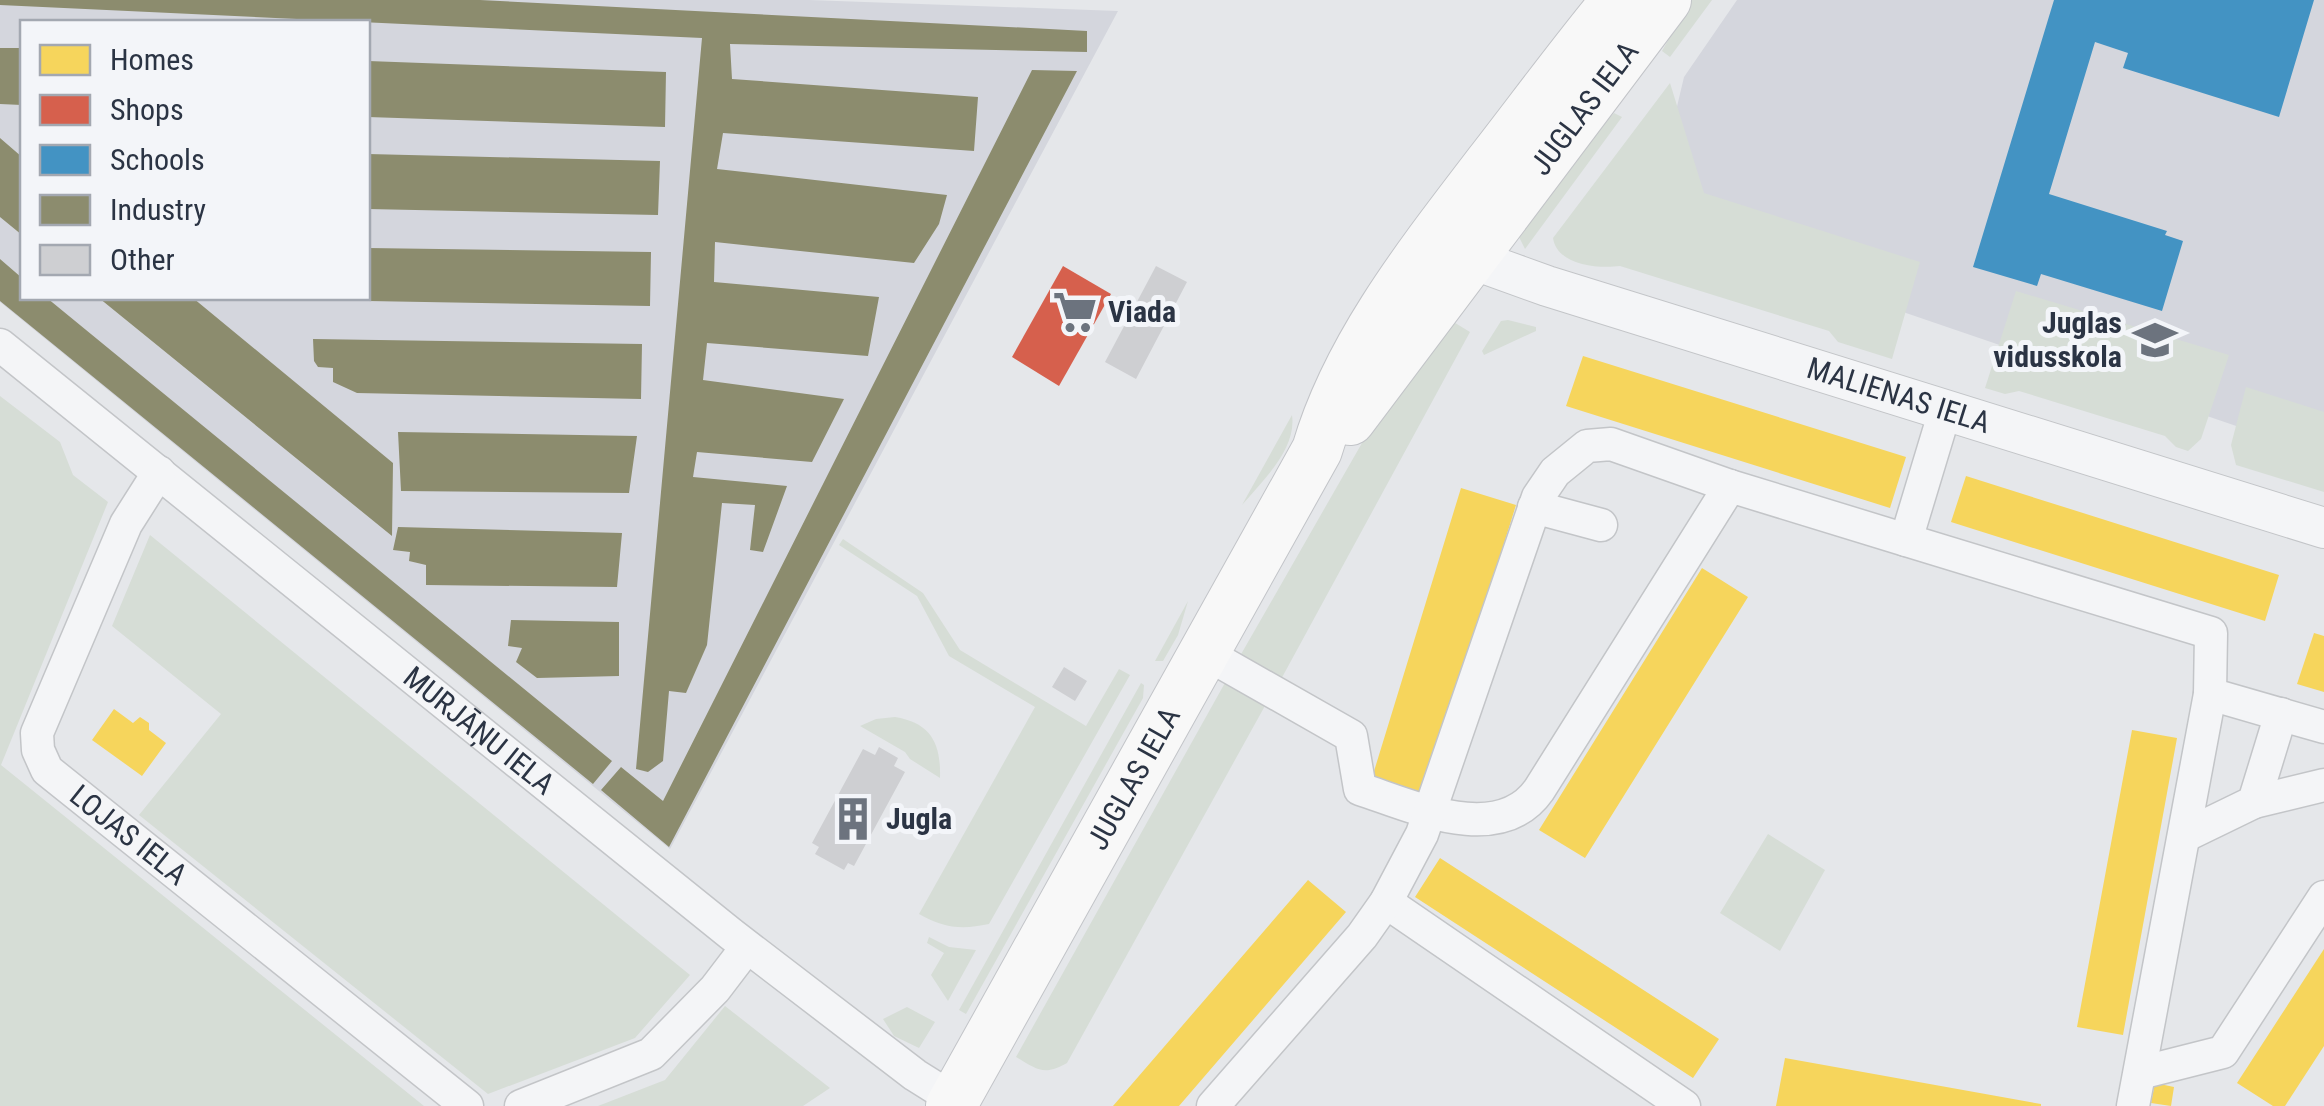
<svg xmlns="http://www.w3.org/2000/svg" width="2324" height="1106" viewBox="0 0 2324 1106" font-family="'Roboto Condensed',sans-serif">
	<rect width="100%" height="100%" fill="#e5e7ea"/>
	<path fill="#d4d6dd" fill-rule="evenodd" d="M0 0H809L1118 11 670 849 0 302ZM22 22H368V298H22Z
		M1737 0H2324V456L1649 225 1684 77Z"/>
	<path fill="#d6ddd6" d="M1691 0H1712L1670 57 1662 51Z
		M1670 83 1704 193 1920 262 1892 359 1838 342 1829 331 1620 266C1597 269 1557 265 1553 238Z
		M1614 113 1622 117 1525 249 1518 235 1548 183Z
		M2016 291 2229 355 2201 439 2188 451 2176 447 2165 436 2019 391 2005 394 1985 388Z
		M1447 318 1470 332 1279 683 1236 663 1366 436Z
		M1508 320 1536 327V331L1484 355 1482 351 1501 321Z
		M2246 387 2324 412V492L2236 465 2231 445Z
		M0 396 60 442 73 475 108 502 1 765 424 1106H0Z
		M1292 415C1297 449 1263 480 1242 505Z
		M150 535 690 975 635 1038 488 1094 139 815 221 714 112 626Z
		M843 539 923 593 960 650 1086 726 1119 669 1130 675 989 924C961 930 944 928 919 914L1035 707 949 656 917 596 839 545Z
		M1188 601 1178 635 1163 661H1155Z
		M1226 681 1266 704 1067 1063C1044 1076 1038 1070 1016 1057Z
		M1141 683 1144 685 1143 698 966 1014 959 1010Z
		M895 717C931 723 941 743 940 778L910 759 905 752 860 726 876 719Z
		M1768 834 1825 870 1780 951 1720 913Z
		M929 937 949 947 976 950 948 1001 931 975 944 953 927 943Z
		M725 1006 830 1088 803 1106H598L665 1080Z
		M907 1007 935 1022 919 1048 894 1036 883 1019Z"/>
	<path fill="#f6d55c" d="M1583 356 1906 457 1890 508 1566 406Z
		M1966 476 2279 575 2265 621 1951 522Z
		M1461 488 1516 505 1425 798 1371 781Z
		M1702 568 1748 597 1585 858 1539 830Z
		M2314 633 2324 636V692L2297 684Z
		M114 709 133 723 140 717 149 723V730L166 743 142 776 92 740Z
		M2132 730 2177 738 2123 1035 2077 1027Z
		M1440 858 1719 1039 1693 1078 1415 897Z
		M1308 880 1346 912 1179 1106H1113Z
		M2324 949V1046L2285 1106H2273L2237 1083Z
		M1785 1058 2041 1104V1106H1776Z
		M2155 1083 2174 1087 2171 1106 2151 1103Z"/>
	<path fill="#d6604d" d="M1063 266 1111 294 1059 386 1012 357Z"/>
	<path fill="#4393c3" d="M2054 0H2314L2279 117 2123 68 2128 53 2095 42 2049 194 2167 231 2165 235 2183 241 2162 311 2041 274 2037 286 1973 267Z"/>
	<path fill="#8c8c6e" d="M0 0H480L1087 31V52L730 44 732 79 978 97 974 151 723 133 717 169 947 195 939 224 914 263 715 242 714 282 879 297 868 356 707 343 703 380 844 399 812 462 697 452 693 477 787 486 763 552 750 550 755 505 722 503 707 645 686 693 669 691 663 761 648 772 636 769 702 38 0 5Z
		M0 48H22V105L0 104Z
		M368 61 666 72 665 127 368 117Z
		M1032 70 1077 71 669 847 601 790 621 767 663 801Z
		M0 138 22 157V235L0 217Z
		M368 154 660 161 658 215 368 209Z
		M368 248 651 252 650 306 368 301Z
		M0 259 22 278V298H47L612 761 593 784 0 301Z
		M99 298H193L393 463 392 536Z
		M313 339 642 344 641 399 357 393 333 382V368L318 367 314 361Z
		M398 432 637 436 629 493 401 491Z
		M398 527 622 533 617 587 426 585V565L409 561 410 552 393 550Z
		M511 620 619 622V676L537 678 516 662 522 648 508 646Z"/>
	<path fill="#cecfd2" d="M1156 266 1187 282 1136 379 1105 362Z
		M1064 667 1087 681 1075 701 1052 687Z
		M879 747 898 758 894 766 905 772 854 866 848 863 844 870 815 854 819 847 812 843 863 749 875 755Z"/>
	<g fill="none" stroke-linecap="round" stroke-linejoin="round">
		<g stroke="#c3c5c8" stroke-width="35">
			<g id="minor">
				<path id="s1" d="M0 345 731 934 915 1075 955 1100"/>
				<path d="M1945 411 1906 540 2211 633 2210 694 2324 727"/>
				<path id="s2" d="M159 472 126 524 37 733 38 750 47 770 467 1106"/>
				<path d="M1534 507 1601 525"/>
				<path d="M1205 653 1351 736 1360 789C1412 806 1499 847 1539 790L1730 486"/>
				<path d="M2254 802 2324 785"/>
				<path d="M2184 836 2254 802 2281 714"/>
				<path d="M1386 902 1684 1106"/>
				<path d="M2140 1073 2223 1052 2324 897"/>
				<path d="M521 1106 651 1054 715 989 747 947"/>
				<path d="M1213 1106 1362 936 1386 902 1422 834 1538 497 1555 472 1587 446 1611 444 1730 486 1906 540"/>
				<path d="M2133 1106 2210 694"/>
			</g>
		</g>
		<g stroke="#c3c5c8" stroke-width="42">
			<g id="tertiary">
				<path id="s3" d="M1472 259 1547 286 2324 528"/>
			</g>
		</g>
		<g stroke="#c2c4c8" stroke-width="52">
			<g id="primary">
				<path id="s4" d="M1350 420 1666 0"/>
				<path id="s5" d="M951 1106 1317 450C1348 344 1423 251 1490 163 1532 109 1573 53 1617 0"/>
			</g>
		</g>
		<use href="#minor" stroke="#f4f5f7" stroke-width="32"/>
		<use href="#tertiary" stroke="#f4f5f7" stroke-width="40"/>
		<use href="#primary" stroke="#f8f8f8" stroke-width="50"/>
	</g>
	<defs>
		<g id="supermarket-bare" transform="scale(3.45)"><path d="M-6-5.5h2.5l.6 2H6L4.5 2H-2.5L-4.4-4H-6ZM-1.5 3.2a1.3 1.3 0 1 0 .1 0ZM3 3.2a1.3 1.3 0 1 0 .1 0Z" fill="#6c737e" stroke="#f3f5f9" stroke-width="2.5" paint-order="stroke"/></g>
		<g id="school-bare" transform="scale(3.45)"><path d="M0-5L7-2L0 1L-7-2ZM-4 1L0 2.5L4 1V4Q0 6-4 4Z" fill="#6c737e" stroke="#f3f5f9" stroke-width="2.5" paint-order="stroke"/></g>
		<g id="building-bare" transform="scale(3.45)"><path d="M-4-6H4V6H1V3H-1V6H-4ZM-2.5-4.3h1.7v1.8h-1.7ZM.8-4.3h1.7v1.8H.8ZM-2.5-1h1.7V.8h-1.7ZM.8-1h1.7V.8H.8Z" fill="#6c737e" stroke="#f3f5f9" stroke-width="2.5" paint-order="stroke"/></g>
	</defs>
	<g fill-rule="evenodd">
		<use href="#supermarket-bare" x="1075" y="312"/>
		<use href="#school-bare" x="2155" y="340"/>
		<use href="#building-bare" x="853" y="819"/>
	</g>
	<g text-anchor="middle" stroke-width="10" stroke-linejoin="round" paint-order="stroke">
		<g font-size="30" fill="#2b3444" stroke="#f3f5f9">
			<text dy="10" stroke="none"><textPath href="#s4" startOffset="390">JUGLAS IELA</textPath></text>
			<text dy="10" stroke="none"><textPath href="#s3" startOffset="448">MALIENAS IELA</textPath></text>
			<text dy="10" stroke="none"><textPath href="#s1" startOffset="615">MURJĀŅU IELA</textPath></text>
			<text dy="10" stroke="none"><textPath href="#s5" startOffset="375">JUGLAS IELA</textPath></text>
			<text dy="10" stroke="none"><textPath href="#s2" startOffset="432">LOJAS IELA</textPath></text>
		</g>
		<g font-size="30" font-weight="bold" fill="#2b3444" stroke="#f3f5f9" text-anchor="start">
			<text x="1108" y="322">Viada</text>
			<text x="2122" y="333" text-anchor="end">Juglas<tspan x="2122" dy="34">vidusskola</tspan></text>
			<text x="886" y="829">Jugla</text>
		</g>
	</g>
	<rect x="20" y="20" width="350" height="280" fill="#f3f5f9" stroke="#a3a8b1" stroke-width="2.5"/>
	<rect x="40" y="45" width="50" height="30" fill="#f6d55c" stroke="#a3a8b1" stroke-width="2.5"/>
	<text x="110" y="70" font-size="30" fill="#2b3444">Homes</text>
	<rect x="40" y="95" width="50" height="30" fill="#d6604d" stroke="#a3a8b1" stroke-width="2.5"/>
	<text x="110" y="120" font-size="30" fill="#2b3444">Shops</text>
	<rect x="40" y="145" width="50" height="30" fill="#4393c3" stroke="#a3a8b1" stroke-width="2.5"/>
	<text x="110" y="170" font-size="30" fill="#2b3444">Schools</text>
	<rect x="40" y="195" width="50" height="30" fill="#8c8c6e" stroke="#a3a8b1" stroke-width="2.5"/>
	<text x="110" y="220" font-size="30" fill="#2b3444">Industry</text>
	<rect x="40" y="245" width="50" height="30" fill="#cecfd2" stroke="#a3a8b1" stroke-width="2.5"/>
	<text x="110" y="270" font-size="30" fill="#2b3444">Other</text>
</svg>
